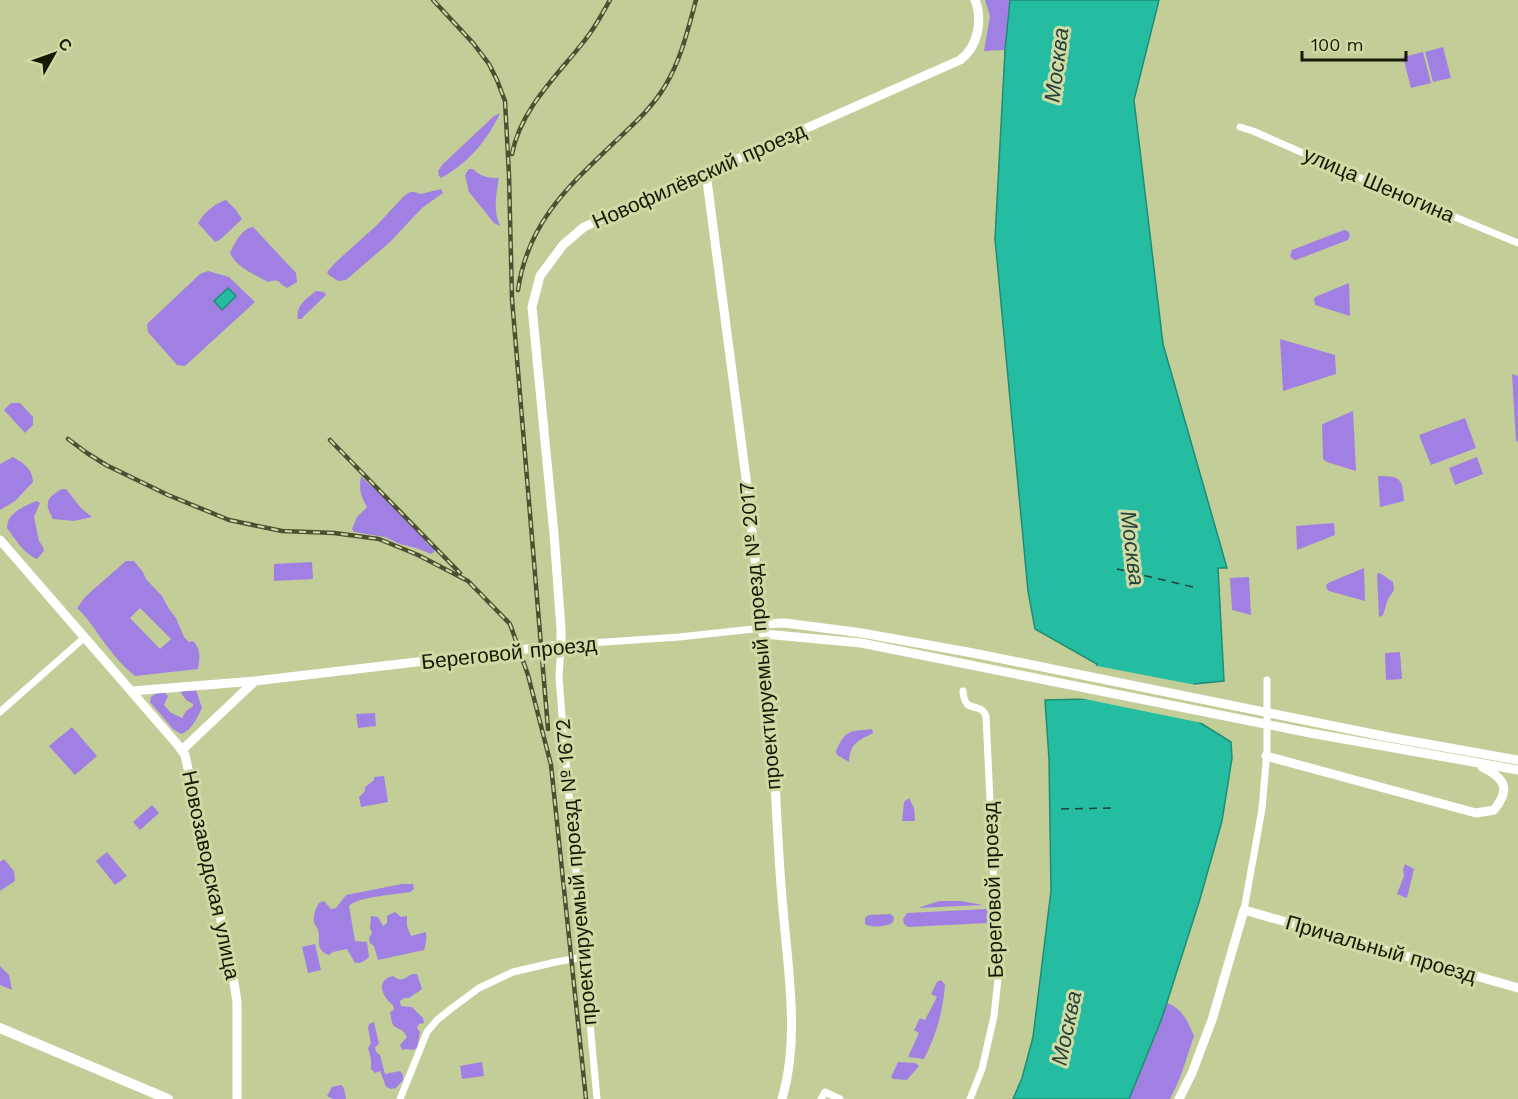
<svg xmlns="http://www.w3.org/2000/svg" width="1518" height="1099" viewBox="0 0 1518 1099" font-family="'Work Sans',sans-serif">
	<rect width="100%" height="100%" fill="#c3cd98"/>
	<path fill="#a081e3" fill-rule="evenodd" d="M985 0H1010L1005 50 984 51 990 16Z
		M1443 47 1451 78 1433 82 1425 52Z
		M1423 52 1431 83 1411 88 1403 57Z
		M500 113C488 140 467 164 441 178L439 176 438 171 442 165 494 116Z
		M469 169H473C481 177 488 178 499 178 496 195 493 210 500 226L494 223 469 192 465 175Z
		M441 189 443 193 422 208 390 242 346 280 338 281 329 275 327 272 337 261 377 225 404 196 410 192H414L421 194Z
		M226 200 236 210 242 219 221 239 215 242 198 223C204 213 215 203 226 200Z
		M253 227 296 273 297 282 287 288C277 283 281 278 268 282 254 274 237 268 230 253 235 243 241 229 253 227Z
		M1344 230C1350 230 1351 236 1348 240L1296 260H1294L1290 256 1292 250Z
		M208 271 229 277 255 302 185 366 177 365 148 332 147 324 200 274Z
		M1349 283 1350 316 1315 305 1314 299 1315 297Z
		M316 291 324 292 326 295 301 319H298C295 306 307 298 316 291Z
		M1280 339 1335 355 1336 374 1283 391Z
		M1512 374 1518 376V441L1516 442Z
		M11 403H20L33 417V425L25 433 4 410Z
		M1353 411 1356 471 1327 462 1323 459 1322 425 1325 423Z
		M1465 418 1476 448 1431 465 1419 435Z
		M13 457C23 463 33 469 33 482L15 501 0 510V464Z
		M1477 457 1483 474 1455 485 1449 468Z
		M361 476 370 485 385 497 420 530 424 536 427 543 435 549 434 552 431 554 416 548 400 544 385 537 354 532 352 529 357 517 367 507C360 494 359 490 361 476Z
		M1378 476C1402 476 1402 479 1404 501L1380 507Z
		M62 489H66L81 508 92 517 74 521 53 519C44 503 46 498 62 489Z
		M37 501 40 503 34 517 39 541 43 547 44 551 37 559C24 554 15 539 7 528 7 513 24 506 37 501Z
		M1334 523 1335 535 1297 550 1296 526Z
		M126 561H134L143 572 146 579 162 596 169 609 176 618 184 637 189 642 193 641C201 649 200 658 198 669L135 676C122 666 111 652 101 638 93 627 87 617 77 608L86 596ZM140 608 171 639 160 649 130 618Z
		M312 562 313 579 274 581V564Z
		M1364 568 1365 601 1329 591 1327 589 1326 585 1328 583Z
		M1380 573 1393 582 1394 590 1388 599 1383 615 1379 617 1377 574Z
		M1249 577 1251 615 1232 610 1230 578Z
		M1400 652 1402 679 1386 680 1385 653Z
		M182 689 196 690 202 708C197 718 192 730 181 734L173 729 150 702 151 697 157 693 164 692 168 696 164 705 170 712 182 718 186 711 193 706V704L186 700 181 693Z
		M375 713 376 726 358 728 356 714Z
		M72 727 97 756 75 775 49 746Z
		M871 729 873 731V733C858 741 850 743 849 762L837 755 836 751C846 729 849 732 871 729Z
		M384 776 388 802 361 807 359 797 365 791V787L374 780V777Z
		M909 798 914 808 915 821H902L904 802Z
		M152 805 159 813 140 830 133 822Z
		M107 852 127 876 115 885 96 861Z
		M4 859 14 871 15 881 0 891V862Z
		M1405 864 1414 869 1407 898 1397 894 1404 876 1403 870Z
		M402 884H413L414 889 410 892C395 895 359 896 349 906L355 941 367 942 369 957C364 962 361 963 355 963L347 949 333 952 329 955C314 949 321 941 318 930 317 926 315 926 314 922 313 915 316 908 319 903L324 901 331 909 336 908 346 895Z
		M939 901H961L983 905 918 908Z
		M986 909 992 916 988 923 908 927 904 924 903 919 907 913Z
		M395 912 401 917 407 916V926L411 936 426 932C427 938 426 944 424 950L378 960 374 946 370 943 369 938 372 933 370 928 371 916 378 917 383 926 387 923V916Z
		M890 914 894 917 893 922C888 927 871 928 865 924V918L869 915Z
		M315 944 321 970 308 973 302 947Z
		M0 966 9 975 12 990 0 985Z
		M412 974H417L422 989 409 998H404L400 1001 401 1006 412 1007 423 1018 424 1023 419 1024 417 1028 420 1032 417 1048 412 1050 407 1049 402 1050 400 1045 407 1037C403 1028 400 1031 394 1026 391 1022 391 1017 390 1012L394 1010 393 1005C382 997 375 980 393 976 401 982 404 979 412 974Z
		M941 980 945 985C943 1012 936 1035 924 1059L908 1057 919 1033 914 1030 920 1018 925 1020 937 997 931 994 937 982Z
		M1167 1003C1183 1009 1188 1022 1194 1036L1180 1078 1170 1099H1129Z
		M374 1022 379 1044 375 1047 376 1052 380 1055 385 1074 400 1071 403 1075V1080L396 1088 391 1089 386 1087 380 1071 375 1073 371 1069V1059L368 1048 371 1043 368 1028 369 1024Z
		M482 1062 484 1076 462 1079 460 1066Z
		M898 1062 915 1063 919 1066 907 1080 893 1079 891 1077Z
		M341 1085 344 1088 346 1099H333L327 1096 332 1087Z"/>
	<path fill="#24bda2" stroke="#208c73" stroke-width="1.5" d="M1010 0H1159L1134 100 1163 344 1227 568H1218L1224 681 1194 684 1191 717 1231 742 1232 758 1222 821 1200 899 1162 1018 1129 1099H1013L1022 1078 1033 1037 1051 891 1049 759 1045 700 1087 699 1097 664 1035 629 1028 591 995 239 1005 50Z
		M228 288 236 296 222 310 214 301Z"/>
	<path fill="#c3cd98" d="M1092 665 1201 686 1196 687 1194 716 1207 724 1070 696H1085L1094 665Z"/>
	<g fill="none" stroke-linecap="round" stroke-linejoin="round">
		<path stroke="#24413a" stroke-width="1.5" stroke-dasharray="8 6" stroke-linecap="butt" d="M1117 569 1193 587
			M1061 809 1116 808"/>
		<path stroke="#fff" stroke-width="7" d="M1240 127 1253 131 1353 175 1518 243
			M963 691C965 716 979 700 986 716L995 907 1000 960 994 1016 982 1069 970 1099
			M0 712 85 637
			M1244 910 1262 809 1267 751V680
			M400 1099 427 1032 437 1020 452 1008 479 988 513 972 556 962 584 957
			M597 1099 563 729 559 677 561 645 679 637 763 628
			M821 1099 825 1092 840 1099"/>
		<path stroke="#fff" stroke-width="9" d="M706 173 746 478 764 641C765 688 771 734 775 781 777 824 779 866 783 909 788 970 800 1039 782 1099
			M0 540 177 744 185 755 233 976 237 1002V1099
			M763 624 785 623 862 633 973 653 1388 737 1518 760
			M764 634 861 643 1310 733 1518 770
			M132 691 255 681 561 645V629L554 534 532 307 540 276 563 245 584 227 960 60C978 47 983 20 975 0
			M182 750 255 681
			M1266 756 1476 813 1494 810C1511 789 1505 778 1482 767
			M1179 1099 1192 1073 1212 1020 1244 910 1518 988"/>
		<path stroke="#fff" stroke-width="10" d="M0 1028 168 1099"/>
		<g stroke="#4b5032" stroke-width="4.5">
			<path id="rail" d="M433 0 473 43 489 64 497 80 505 101 509 175 512 299 548 729
				M512 154C521 108 558 75 585 40 595 28 602 14 610 0
				M518 290C528 220 572 183 620 137 636 122 654 105 665 86 681 60 688 29 696 0
				M68 439 87 453 106 465 168 495 229 520 282 531 334 533 379 539 418 555 468 581 510 624 528 675 551 765 586 1099
				M330 440 460 573"/>
		</g>
		<use href="#rail" stroke="#d0daa5" stroke-width="2" stroke-dasharray="7" stroke-linecap="butt"/>
	</g>
	<g text-anchor="middle" stroke-width="6" stroke-linejoin="round" paint-order="stroke">
		<g font-size="21" fill="#161905" stroke="#d0daa5">
			<text transform="translate(699 176) rotate(-24)" y="7">Новофилёвский проезд</text>
			<text transform="translate(1379 185) rotate(23)" y="7">улица Шеногина</text>
			<text transform="translate(760 636) rotate(-95)" y="7">проектируемый проезд № 2017</text>
			<text transform="translate(509 653) rotate(-6)" y="7">Береговой проезд</text>
			<text transform="translate(576 872) rotate(-95)" y="7">проектируемый проезд № 1672</text>
			<text transform="translate(211 875) rotate(78)" y="7">Новозаводская улица</text>
			<text transform="translate(993 890) rotate(-92)" y="7">Береговой проезд</text>
			<text transform="translate(1381 949) rotate(16)" y="7">Причальный проезд</text>
		</g>
		<g font-size="22" font-style="italic" fill="#24413a" stroke="#d0daa5">
			<text transform="translate(1056 65) rotate(-83)" y="8">Москва</text>
			<text transform="translate(1133 548) rotate(83)" y="8">Москва</text>
			<text transform="translate(1066 1028) rotate(-78)" y="8">Москва</text>
		</g>
	</g>
	<g transform="translate(54 54) rotate(50)" stroke="#d0daa5" stroke-width="4.5" paint-order="stroke">
	<path d="M0-4.5L10 22L0 15L-10 22Z" fill="#161905"/>
	<text y="-9" font-size="16" font-weight="bold" text-anchor="middle" fill="#161905">С</text>
	</g>
	<path d="M1302 51v9h104v-9" fill="none" stroke="#161905" stroke-width="3"/>
	<text x="1311" y="51" font-size="18" fill="#161905" stroke="#d0daa5" stroke-width="4.5" paint-order="stroke">100 m</text>
</svg>
